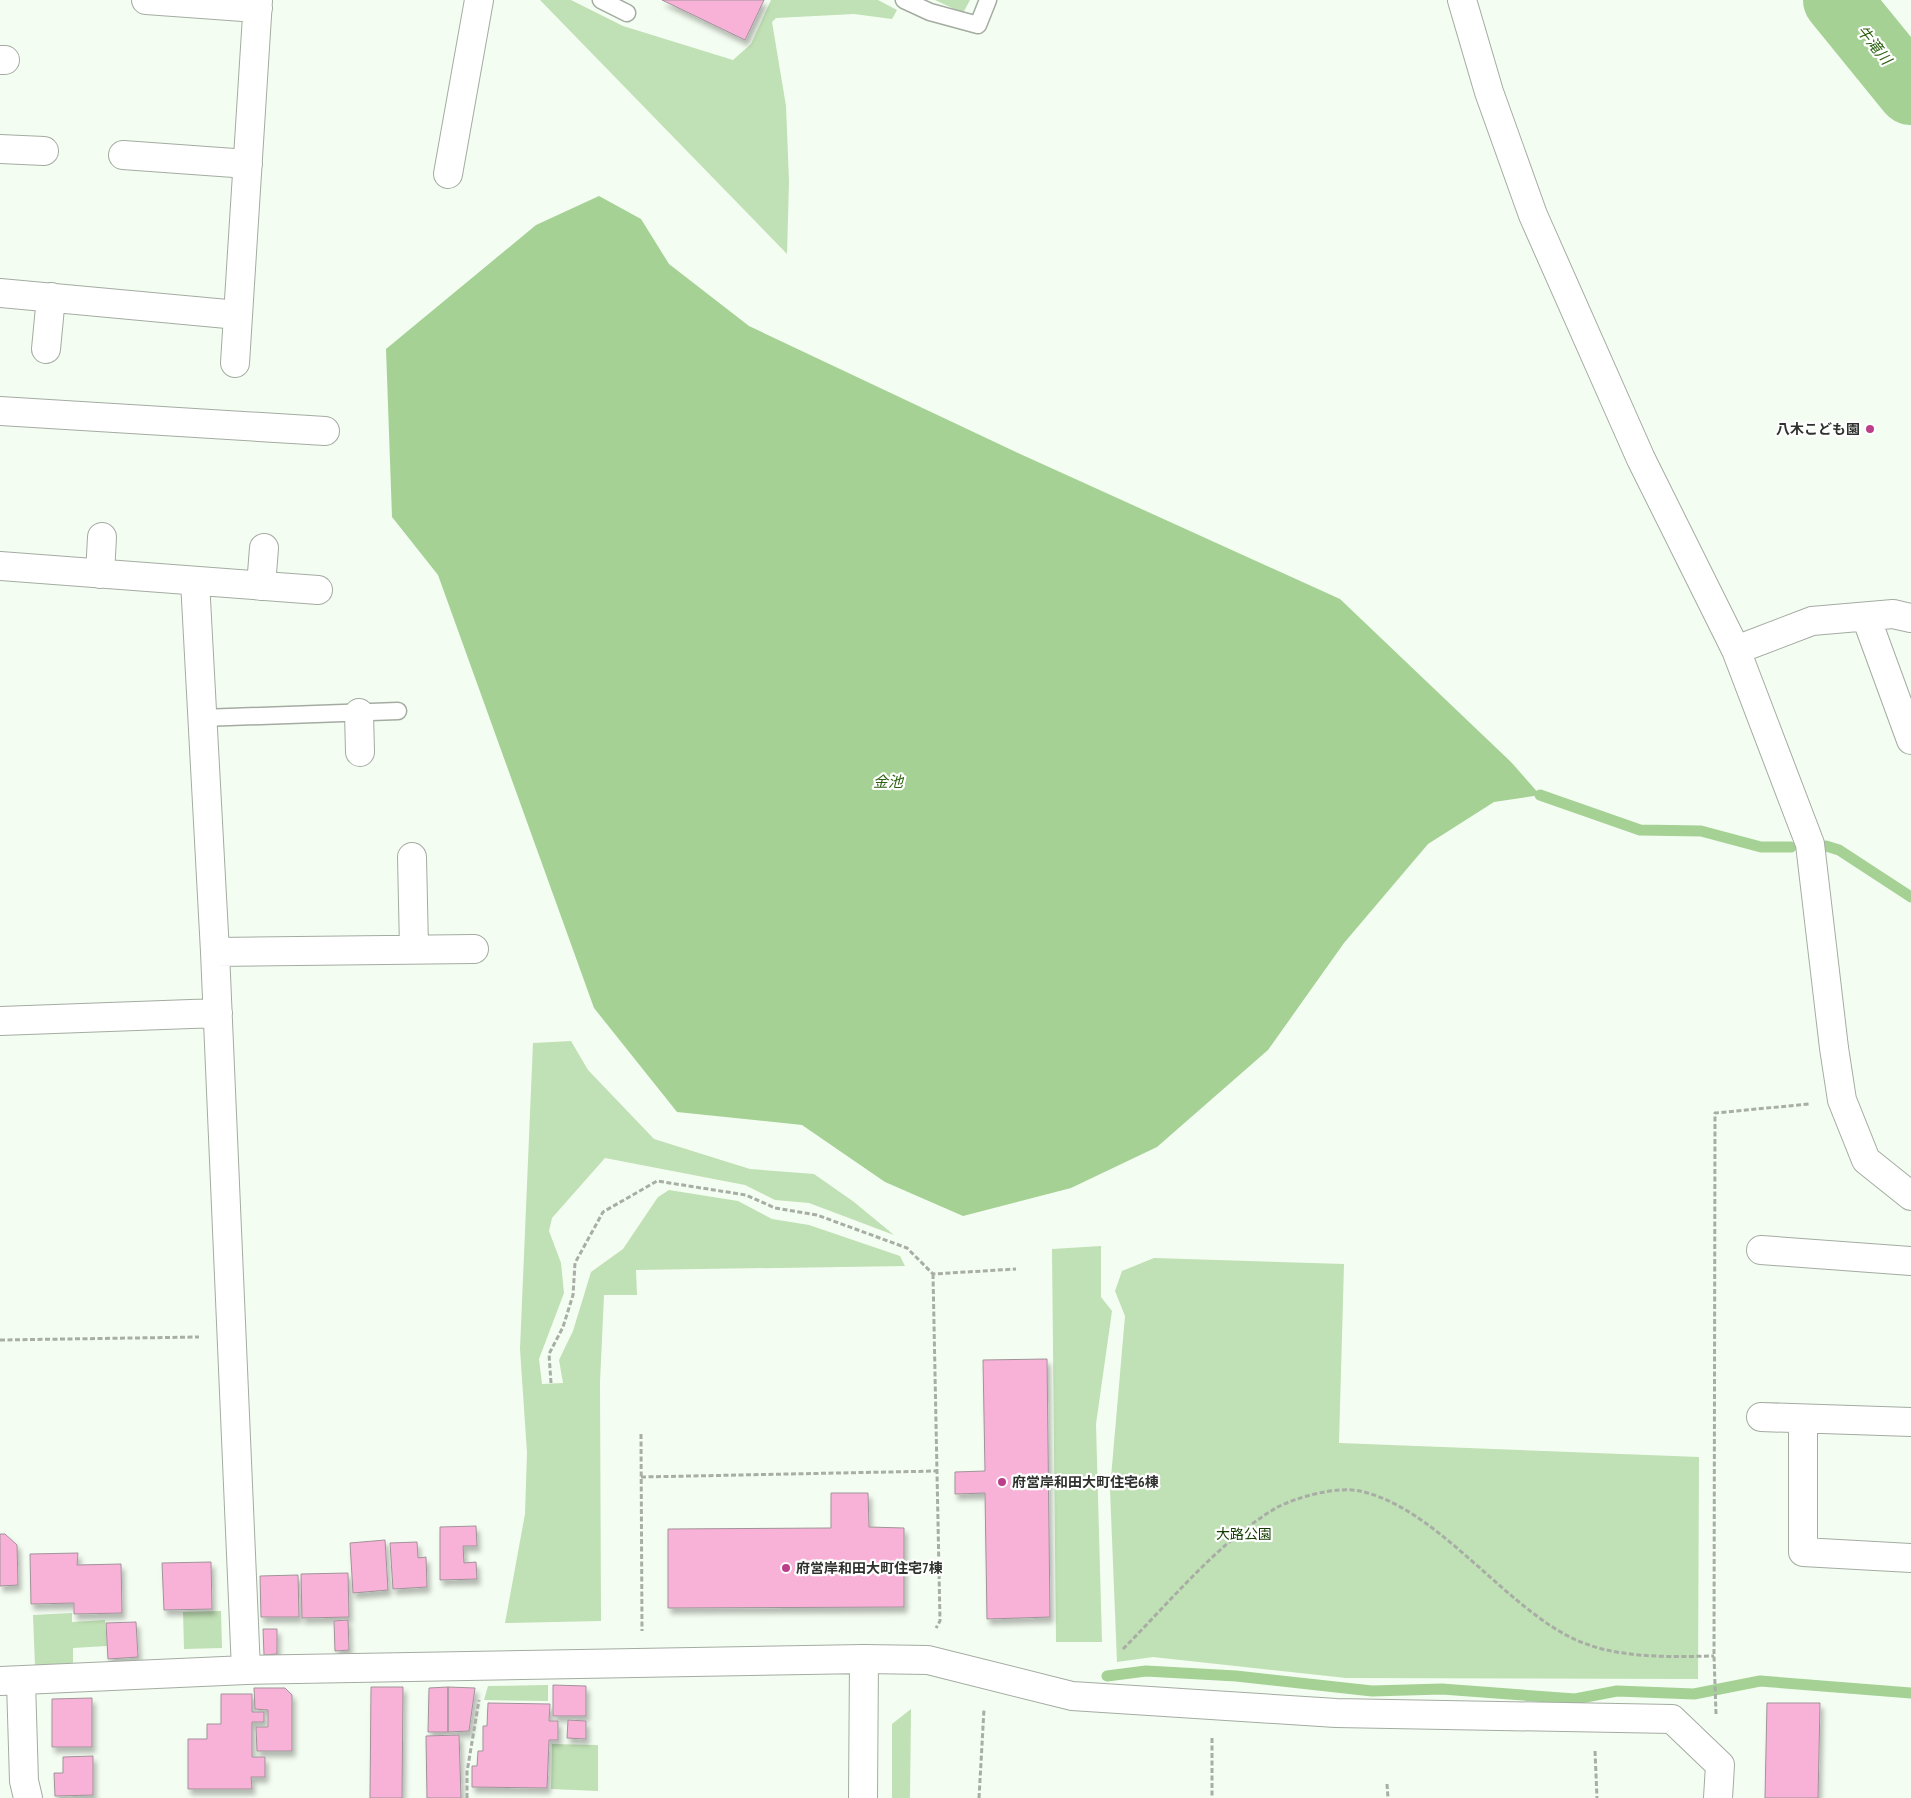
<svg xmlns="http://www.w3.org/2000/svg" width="1911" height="1798" viewBox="0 0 1911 1798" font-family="'PT Sans Narrow','Noto Sans JP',sans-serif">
	<defs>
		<filter id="shadow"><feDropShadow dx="3" dy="5.5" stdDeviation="2.5" flood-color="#0004"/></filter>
	</defs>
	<rect width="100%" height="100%" fill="#f4fdf1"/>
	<path fill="#c0e0b5" d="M540 0H571L623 26 733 60 751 44 771 0H878L897 10 892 19 854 14 776 18 772 22 786 106 789 181 787 254Z
		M935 0H970L963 13Z
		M571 1041 588 1070 654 1139 750 1169 814 1174 854 1202 894 1235 809 1203 775 1200 745 1185 605 1158 552 1218 549 1231 561 1263 564 1293 539 1359 542 1384 563 1383 559 1360 573 1331 591 1272 623 1249 658 1197 669 1190 738 1201 772 1219 809 1225 900 1256 905 1266 636 1270 637 1295H604L600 1382 601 1621 505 1623 525 1514 527 1453 520 1349 533 1043Z
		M1101 1246V1297L1112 1311 1096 1424 1102 1642H1056L1052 1249Z
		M1154 1258 1344 1264 1339 1443 1699 1457 1698 1679 1346 1678 1153 1657 1117 1662 1110 1489 1125 1316 1115 1291 1122 1271Z
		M221 1611 222 1648 184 1649 183 1612Z
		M72 1613V1622L105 1620 107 1646 73 1648V1663L35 1666 33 1615Z
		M548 1685V1701L484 1700 488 1686Z
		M911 1709 910 1798H892V1724Z
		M552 1744 598 1745V1791L551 1789Z"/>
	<path fill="#a5d195" d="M599 196 641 219 669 264 749 326 1018 453 1340 599 1511 762 1540 795 1494 802 1428 844 1344 943 1268 1050 1157 1147 1071 1188 963 1216 885 1182 802 1125 677 1112 594 1008 438 575 392 517 386 349 536 225Z"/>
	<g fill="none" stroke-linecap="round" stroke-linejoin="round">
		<path stroke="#a5d195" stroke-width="11" d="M1540 795 1640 830 1701 831 1761 847H1791
			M1826 846 1839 850 1911 897
			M1107 1676 1146 1671 1236 1676 1372 1691 1442 1689 1575 1699 1617 1691 1694 1694 1760 1681 1911 1693"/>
		<path stroke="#a5d195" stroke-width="68" d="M1837 0 1911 91"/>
	</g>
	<path fill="#f9b2d7" stroke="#a09399" filter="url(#shadow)" d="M662 0H764L745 40Z
		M1047 1359 1050 1617 987 1619 985 1493 955 1494V1472L985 1471 983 1360Z
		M831 1493H868L869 1527 904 1528V1607L668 1608V1529L831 1528Z
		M476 1526 477 1546H463L464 1563 476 1562 477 1579 440 1580V1527Z
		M0 1534H5L17 1545 18 1585 0 1586Z
		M385 1540 388 1590 353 1593 350 1543Z
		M417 1542 418 1558 426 1557 427 1587 393 1589 390 1543Z
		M78 1553 77 1565 121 1564 122 1613 74 1614V1603L31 1604 30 1554Z
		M211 1562 212 1609 164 1610 162 1563Z
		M348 1573 349 1617 302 1618 301 1574Z
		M298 1575 299 1617H261L260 1576Z
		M348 1620 349 1650 335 1651 334 1621Z
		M136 1622 138 1657 108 1659 106 1623Z
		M263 1629H277V1654L264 1655Z
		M553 1685 586 1686V1716H553Z
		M371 1687H403L402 1798H370Z
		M448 1687V1732H428L429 1688Z
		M448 1687 475 1688 469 1731 448 1732Z
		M254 1688H285L292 1695V1751H257L256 1727H268V1710L255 1709Z
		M221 1694H252V1712H264V1722H252V1757H265V1777H251L252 1789H188V1739H207V1724H221Z
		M92 1698V1747H52V1699Z
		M488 1703 550 1704 549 1721H558V1740H549L547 1788 472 1787V1766H477L478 1751H483V1726H487Z
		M1767 1703H1820L1818 1798H1765Z
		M568 1720 586 1721V1739L567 1738Z
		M459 1735 461 1798H427L426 1736Z
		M93 1756V1795L55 1796 54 1773H63V1757Z"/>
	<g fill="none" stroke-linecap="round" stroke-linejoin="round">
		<g stroke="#a4aca2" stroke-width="19">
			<path id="lane" d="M601 0 627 13
				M904 0 930 12 978 25 988 0
				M202 718 398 711"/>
		</g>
		<g stroke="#a4aca2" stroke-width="30">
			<path id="street" d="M146 0 258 8
				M1462 0 1489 92 1533 215 1641 459 1736 650 1810 844 1834 1048 1842 1100 1866 1160 1911 1196
				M0 60H5
				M0 149 44 151
				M123 155 248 164
				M448 174 479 0
				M0 293 238 315
				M46 349 51 297
				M235 363 258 0
				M0 411 325 431
				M0 566 318 590
				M100 574 102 537
				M195 581 215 952 246 1670
				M261 586 264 548
				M1866 617 1911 740
				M1736 650 1812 621 1893 614 1911 618
				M359 713 360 752
				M412 857 414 948
				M215 952 474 949
				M0 1021 218 1013
				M1761 1250 1911 1261
				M1761 1417 1911 1422
				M1803 1419V1552L1911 1558
				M0 1681 246 1670 864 1659 928 1660 1072 1696 1336 1713 1672 1719 1720 1765 1718 1798
				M21 1682 24 1781 28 1798
				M863 1798 864 1659"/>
		</g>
		<path stroke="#a8aea5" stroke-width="3" stroke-dasharray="5 2.5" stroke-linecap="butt" d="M933 1274 940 1621 936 1628
			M0 1340 199 1337
			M551 1383 549 1354 563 1327 573 1295 575 1263 603 1212 657 1181 746 1195 775 1208 817 1215 907 1248 933 1274 1016 1269
			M641 1434 642 1631
			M641 1477 937 1471
			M1123 1649C1171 1601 1217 1543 1276 1508 1296 1497 1337 1486 1360 1491 1434 1507 1498 1598 1566 1635 1610 1659 1665 1657 1714 1656
			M1716 1714 1714 1656 1715 1113 1809 1104
			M1212 1738V1798
			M1595 1751 1597 1798
			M1387 1784 1388 1798
			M467 1798V1772L479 1700
			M979 1798 984 1709"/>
		<use href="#lane" stroke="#fff" stroke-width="16"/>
		<use href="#street" stroke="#fff" stroke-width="28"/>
	</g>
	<g fill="#bc3e8b" stroke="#fff" stroke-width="2">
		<circle cx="1870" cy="429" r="5"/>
		<circle cx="1002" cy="1482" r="5"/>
		<circle cx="786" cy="1568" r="5"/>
	</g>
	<g text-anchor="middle" stroke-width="4.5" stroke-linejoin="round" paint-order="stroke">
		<g font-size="14" font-weight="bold" fill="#2e312d" stroke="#fff" text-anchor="start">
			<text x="1860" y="434" text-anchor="end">八木こども園</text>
			<text x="1012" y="1487">府営岸和田大町住宅6棟</text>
			<text x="796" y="1573">府営岸和田大町住宅7棟</text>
		</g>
		<g font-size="14" fill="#123b00" stroke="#fff">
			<text x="1244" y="1539">大路公園</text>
		</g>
		<g font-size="15" font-style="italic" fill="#2c6211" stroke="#fff">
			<text transform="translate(1874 45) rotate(51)" y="5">牛滝川</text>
			<text x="888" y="787">金池</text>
		</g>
	</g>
</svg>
